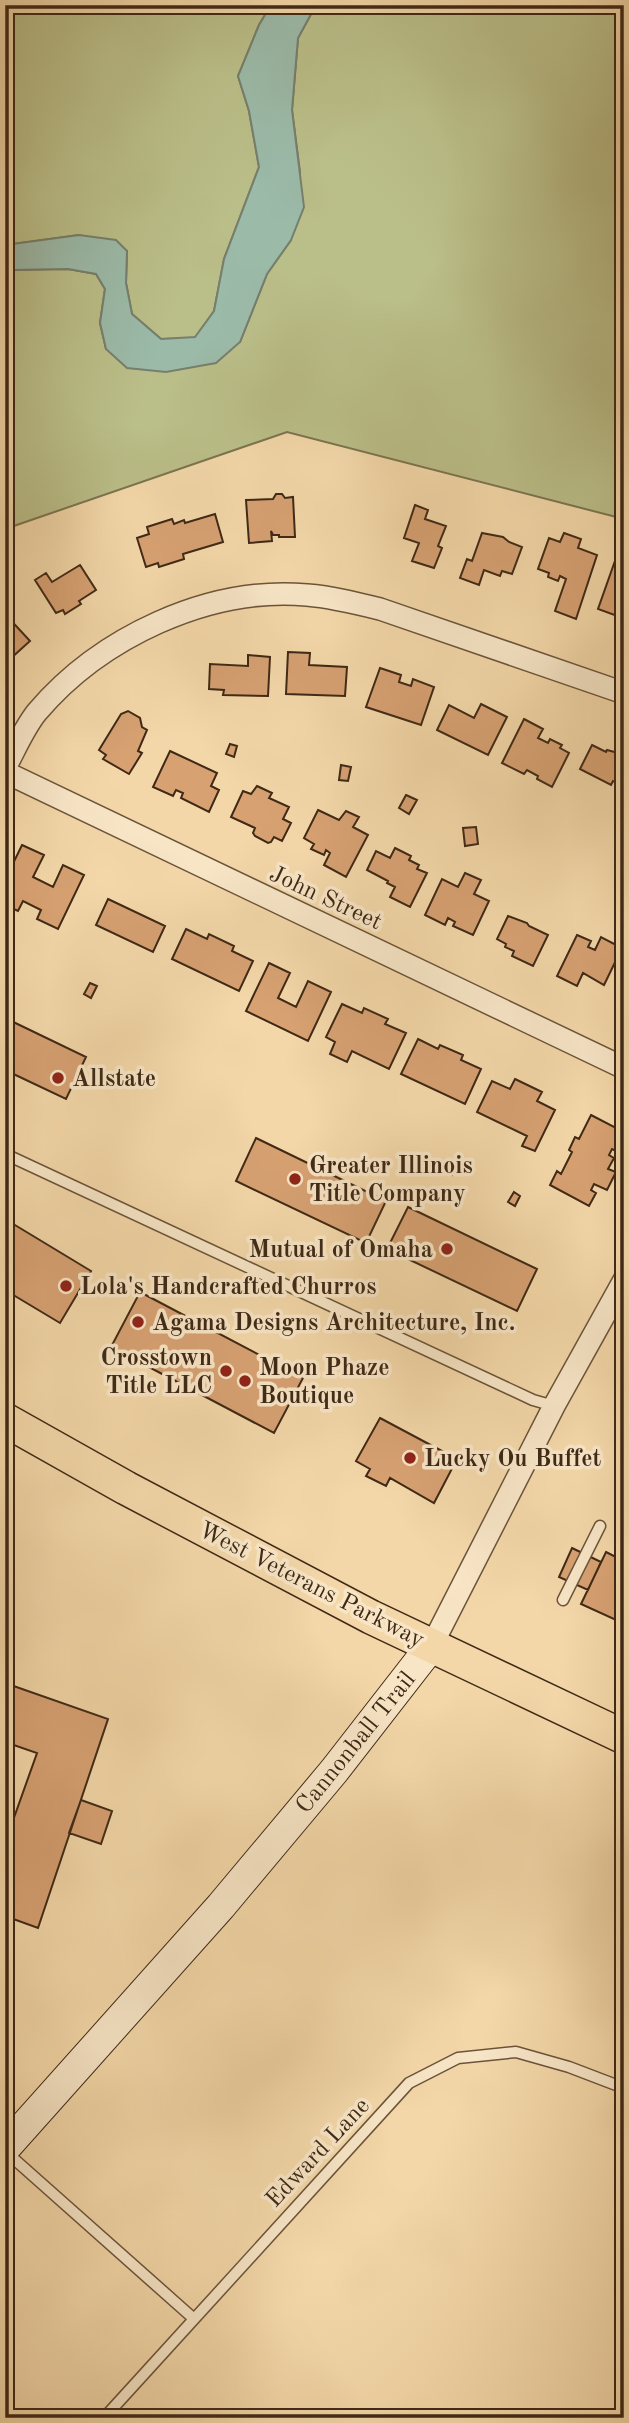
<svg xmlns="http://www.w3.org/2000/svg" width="629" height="2423" viewBox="0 0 629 2423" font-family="'Old Standard TT',serif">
	<rect width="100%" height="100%" fill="#f3d7a8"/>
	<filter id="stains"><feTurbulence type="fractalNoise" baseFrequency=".00286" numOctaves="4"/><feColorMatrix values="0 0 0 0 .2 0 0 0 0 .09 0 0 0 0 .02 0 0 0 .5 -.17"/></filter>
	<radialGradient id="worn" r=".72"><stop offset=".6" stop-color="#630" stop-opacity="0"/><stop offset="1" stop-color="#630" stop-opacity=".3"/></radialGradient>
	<path fill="#babe88" stroke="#7c744f" stroke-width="2" d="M5 5H271L259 25 238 76 249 111 259 167 224 259 214 311 195 338 161 339 132 314 126 283 127 251 79 235 5 245Z
		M316 5H624V519L287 432 5 529V272L11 270 68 269 96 274 105 289 100 323 106 349 240 342 267 274 291 240 300 172 292 110 298 38Z"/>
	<path fill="#9bbaa8" stroke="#76806e" stroke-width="2" d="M271 5H316L298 38 292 110 304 207 291 240 267 274 240 342 216 363 166 372 127 368 106 349 100 323 105 289 96 274 68 269 11 270 5 272V245L79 235 116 240 127 251 126 283 132 314 161 339 195 337 214 311 224 259 259 167 249 111 238 76 259 25Z"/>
	<path fill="#d7a172" stroke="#3f2916" stroke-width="2" d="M276 494H282L285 498 293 497 295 537H279V535H273L271 531 272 541 249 543 246 500 273 499Z
		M415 505 428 510 425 519 446 526 438 546 442 548 434 568 412 561 419 543 404 538Z
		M215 514 223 542 183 554 184 559 159 567 158 563 146 567 137 538 149 534 147 527 172 519 174 524 184 520 185 523Z
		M482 533 503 537 509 542 522 547 512 574 502 571 500 576 484 570 479 585 460 578 467 559 472 561Z
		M564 533 581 539 578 548 597 555 576 619 555 611 566 579 560 576 558 581 548 577 549 573 538 569 549 538 560 542Z
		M616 558 624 561V614L622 613 620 617 598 609Z
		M80 565 96 590 79 601 81 604 65 614 63 610 56 613 35 580 46 573 52 582Z
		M5 614 30 641 10 659 5 654Z
		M288 652 310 653 309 665 347 667 345 696 286 694Z
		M248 655 270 657 268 696 223 695 224 690 209 689 210 664 248 666Z
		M380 668 401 675 399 682 411 686 413 679 434 687 421 725 366 707Z
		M481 704 507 717 488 755 437 730 449 705 474 718Z
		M128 711 140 718 142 727 147 730 138 751 142 753 129 774 103 759 106 755 99 750 121 714Z
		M524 719 543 729 538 738 548 743 550 739 562 745 560 748 569 753 552 787 537 779 538 776 527 770 524 774 502 763Z
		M230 744 237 746 234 757 226 754Z
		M592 745 606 752 607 750 622 754 624 786 613 781 611 785 580 769Z
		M170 751 217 773 211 786 219 790 209 812 181 798 183 793 176 790 173 796 153 787Z
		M341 765 351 767 348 781 339 780Z
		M257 786 272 793 269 798 289 807 283 819 291 823 282 841 274 837 271 842 268 843 255 836 253 833 255 828 231 817 243 791 251 794Z
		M406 795 417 800 409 814 399 808Z
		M318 810 339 820 346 811 359 817 353 827 368 835 346 877 324 865 330 853 326 850 324 855 311 849 314 844 304 838Z
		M476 827 478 844 465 846 463 828Z
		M22 845 44 855 33 877 53 887 63 865 84 875 58 929 37 919 41 910 23 901 18 911 5 905V880Z
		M395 848 411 856 409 860 419 865 417 869 427 873 410 907 390 897 395 887 387 883 388 881 367 870 376 851 390 858Z
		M465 873 481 880 474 894 489 901 473 935 453 926 455 922 448 918 445 925 425 915 442 879 458 887Z
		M108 899 165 926 153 952 96 925Z
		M508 916 527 923 529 926 548 935 533 966 512 956 514 951 505 947 506 944 497 939Z
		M186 929 207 939 209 934 234 946 232 951 253 961 239 991 172 959Z
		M577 935 591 941 588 947 595 950 601 937 622 948 604 985 583 973 577 986 557 976Z
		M269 963 290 973 278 998 296 1007 308 981 331 992 308 1041 246 1011Z
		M90 983 97 986 91 998 84 994Z
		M342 1004 362 1013 364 1008 388 1019 385 1024 406 1033 389 1069 352 1051 347 1062 330 1054 335 1042 326 1037Z
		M5 1018 86 1057 66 1099 5 1070Z
		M418 1039 438 1049 440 1045 463 1055 461 1060 481 1069 465 1104 401 1074Z
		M515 1079 542 1092 537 1101 555 1110 535 1151 522 1146 527 1136 477 1112 492 1081 510 1089Z
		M591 1115 624 1132V1155L612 1149 609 1155 614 1158 608 1169 616 1172 607 1190 594 1184 591 1190 596 1193 589 1206 550 1185 557 1171 561 1174 572 1152 569 1150 575 1137 579 1139Z
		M256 1138 386 1201 366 1243 236 1181Z
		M447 1160 457 1164 452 1175 442 1171Z
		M514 1192 520 1196 515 1206 508 1202Z
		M408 1207 537 1269 517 1311 387 1249Z
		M5 1219 91 1271 60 1323 5 1290Z
		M140 1292 303 1378 274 1433 111 1347Z
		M380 1418 457 1459 434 1503 390 1478 386 1486 366 1476 370 1469 356 1461Z
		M572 1548 601 1562 588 1590 559 1577Z
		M606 1552 624 1561V1604L616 1620 581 1604Z
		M5 1683 108 1719 38 1928 5 1916V1843L37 1753 5 1742Z
		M81 1800 112 1811 101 1844 69 1833Z"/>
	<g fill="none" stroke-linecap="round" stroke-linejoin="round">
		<g stroke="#6c543a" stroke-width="13">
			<path id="service" d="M5 1154 533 1400 554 1406
				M563 1600 600 1526
				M5 2151 193 2318
				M104 2418 409 2083 458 2058 516 2052 569 2067 624 2088"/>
		</g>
		<g stroke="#6c543a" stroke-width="24">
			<path id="minor" d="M5 768C15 750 24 728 37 712 100 638 208 586 307 595 332 597 356 603 380 609L624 693
				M5 772 624 1068
				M432 1645 554 1406 624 1280"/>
		</g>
		<g stroke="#3f2916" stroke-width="32">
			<path id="secondary" d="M5 2148 221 1906 334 1771 432 1645"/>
		</g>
		<g stroke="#3f2916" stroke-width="36">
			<path id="primary" d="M5 1420 126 1488 371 1617 624 1737"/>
		</g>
		<use href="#service" stroke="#f7e5c6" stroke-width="10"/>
		<use href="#minor" stroke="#f7e5c6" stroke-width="21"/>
		<use href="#secondary" stroke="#f7e5c6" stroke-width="30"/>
		<use href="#primary" stroke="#f3d7a8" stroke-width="33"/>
	</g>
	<g fill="#8f2418" stroke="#f7e5c6" stroke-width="2.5">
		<circle cx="58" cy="1078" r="7"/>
		<circle cx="295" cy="1179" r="7"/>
		<circle cx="447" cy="1249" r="7"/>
		<circle cx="66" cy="1286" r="7"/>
		<circle cx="138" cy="1322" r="7"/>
		<circle cx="226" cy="1371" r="7"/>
		<circle cx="245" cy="1381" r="7"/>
		<circle cx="410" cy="1458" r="7"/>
	</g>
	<g text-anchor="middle" stroke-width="7" stroke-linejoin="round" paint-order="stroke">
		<g font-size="24" fill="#3f2916" stroke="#f7e5c6">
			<text transform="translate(326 897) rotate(25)" y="8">John Street</text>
			<text transform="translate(312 1584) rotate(27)" y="8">West Veterans Parkway</text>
			<text transform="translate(355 1742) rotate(-51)" y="8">Cannonball Trail</text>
			<text transform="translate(317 2152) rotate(-47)" y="8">Edward Lane</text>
		</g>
		<g font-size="24" font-weight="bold" fill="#3f2916" stroke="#f7e5c6" text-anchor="start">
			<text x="72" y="1086">Allstate</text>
			<text x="309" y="1173">Greater Illinois<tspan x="309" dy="28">Title Company</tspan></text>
			<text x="433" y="1257" text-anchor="end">Mutual of Omaha</text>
			<text x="80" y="1294">Lola's Handcrafted Churros</text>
			<text x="152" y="1330">Agama Designs Architecture, Inc.</text>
			<text x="212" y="1365" text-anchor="end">Crosstown<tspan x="212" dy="28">Title LLC</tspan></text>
			<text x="259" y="1375">Moon Phaze<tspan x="259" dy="28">Boutique</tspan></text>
			<text x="424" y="1466">Lucky Ou Buffet</text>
		</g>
	</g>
	<rect width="629" height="2423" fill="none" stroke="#f3d7a8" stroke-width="28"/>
	<rect x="7" y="7" width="615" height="2409" fill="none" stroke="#3f2916" stroke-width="3.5"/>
	<rect x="14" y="14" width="601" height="2395" fill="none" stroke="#3f2916" stroke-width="2"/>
	<rect width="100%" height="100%" filter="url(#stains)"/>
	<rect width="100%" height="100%" fill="url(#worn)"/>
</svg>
